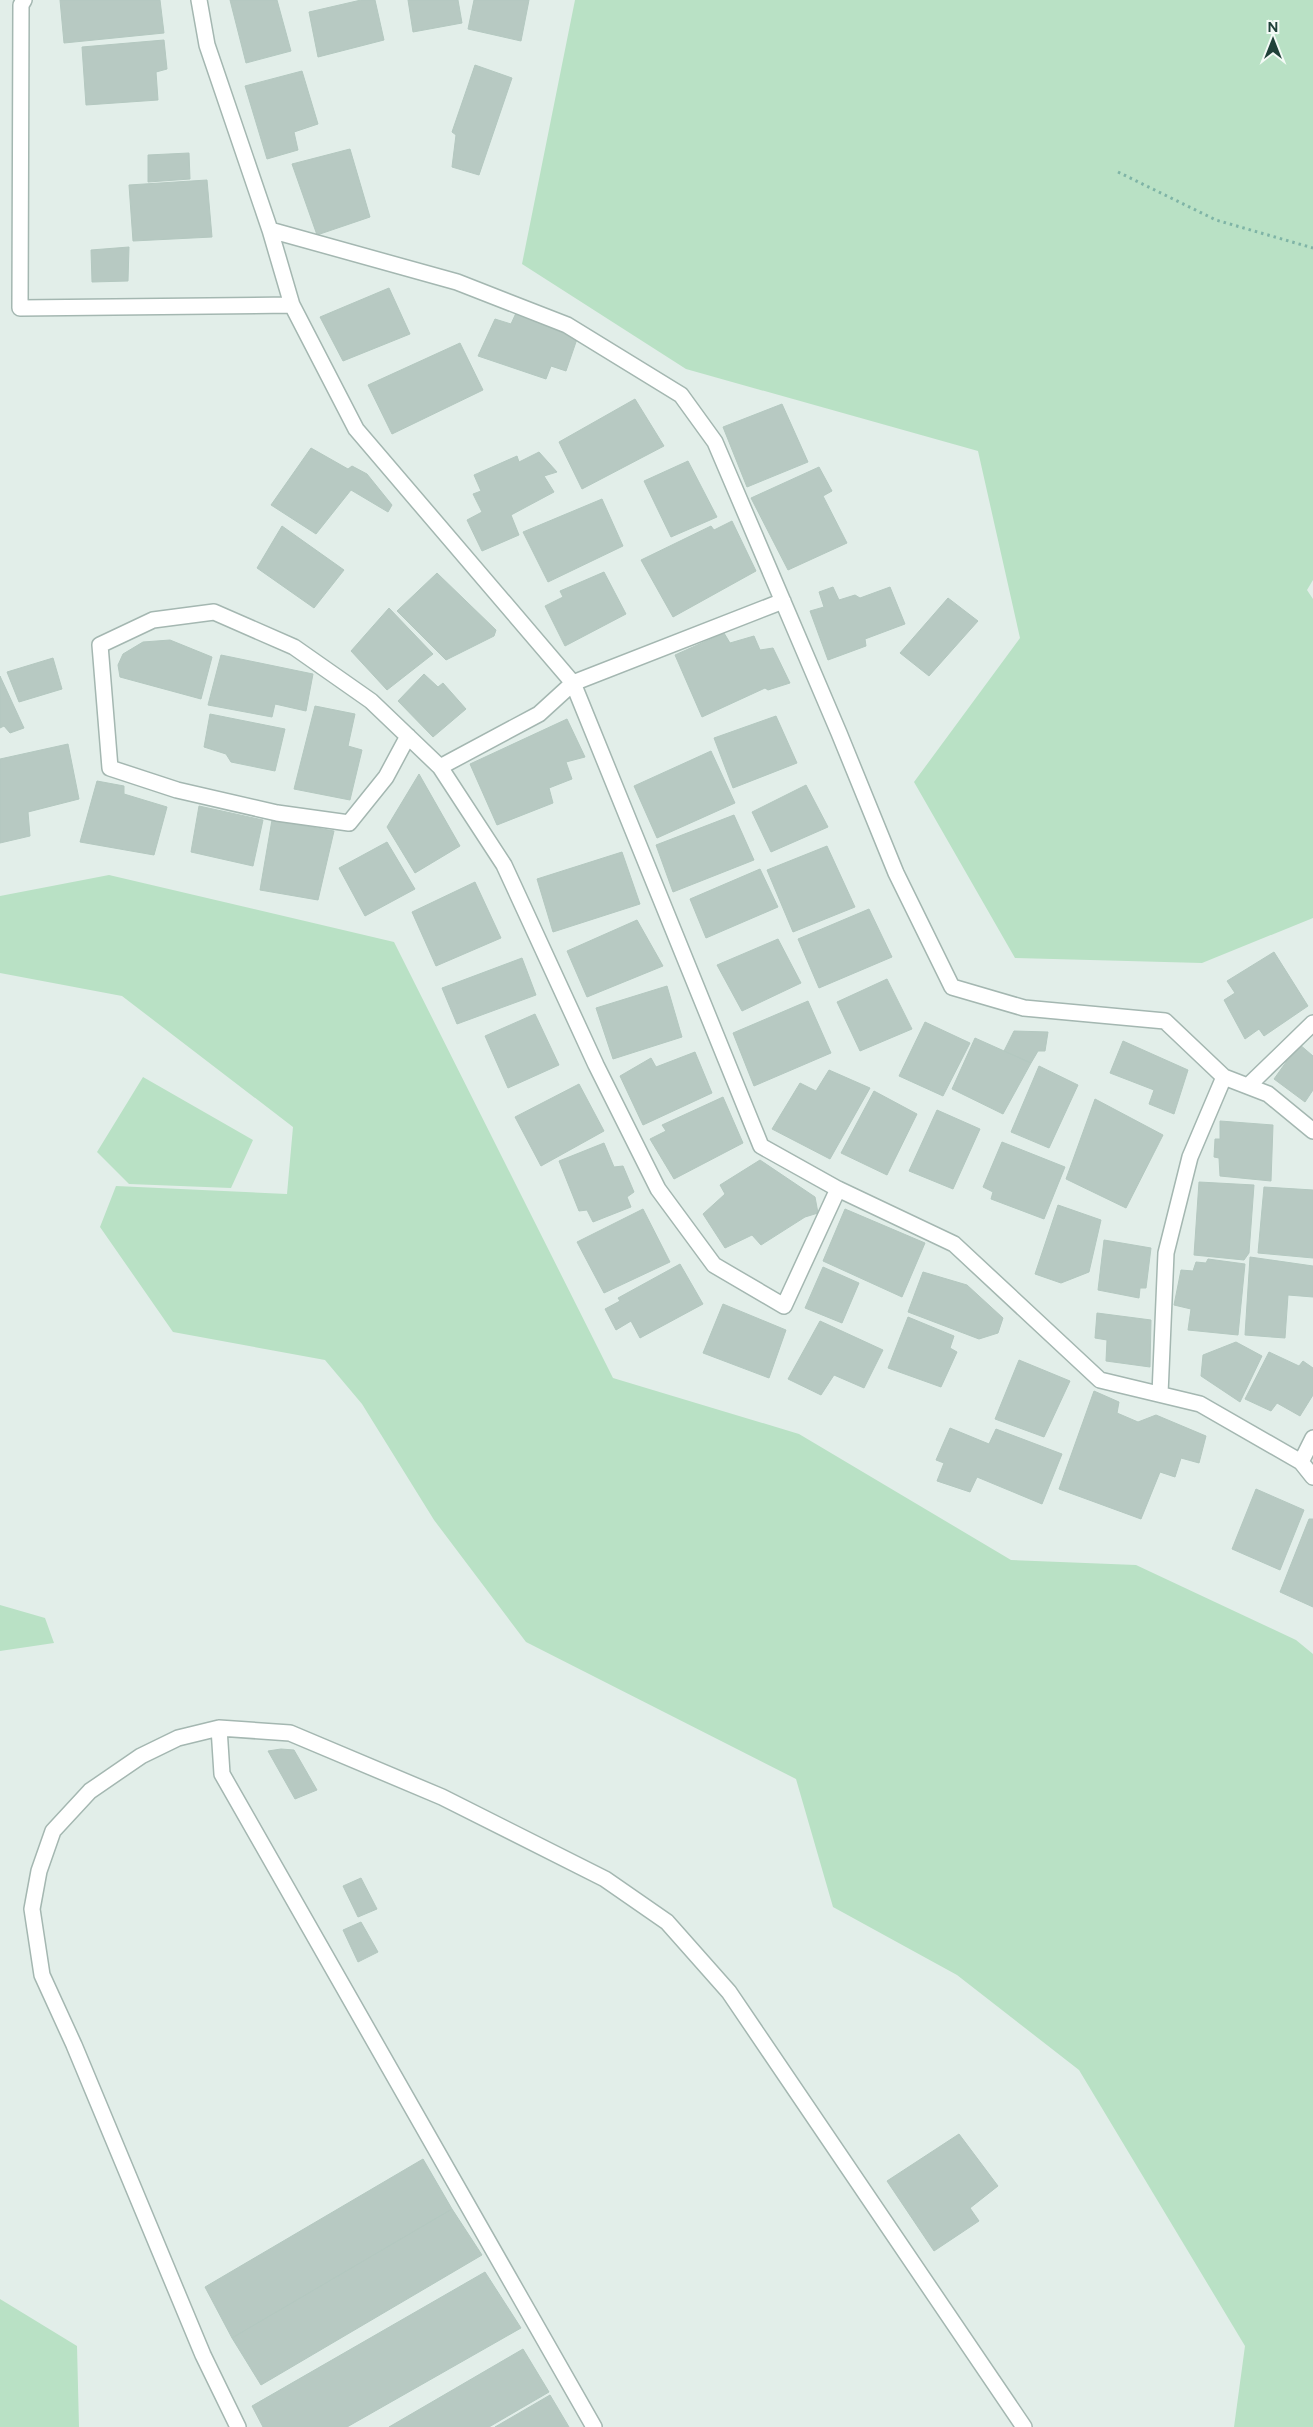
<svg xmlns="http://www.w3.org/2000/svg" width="1313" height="2427" viewBox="0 0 1313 2427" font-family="Figtree,sans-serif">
	<rect width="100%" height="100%" fill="#e2eee9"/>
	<path fill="#b9e1c5" d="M575 0H1313V580L1307 590 1313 599V918L1202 963 1015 958 914 782 1020 638 978 451 686 369 522 264Z
		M109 875 394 942 613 1378 799 1434 1011 1560 1136 1565 1296 1640 1313 1654V2427H1234L1245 2346 1079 2070 957 1975 833 1907 796 1779 526 1642 434 1520 362 1404 325 1360 173 1332 100 1227 116 1186 287 1194 293 1127 122 996 0 973V896Z
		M143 1077 253 1140 231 1188 129 1184 97 1152Z
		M0 1605 45 1618 54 1643 0 1651Z
		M0 2299 77 2346 79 2427H0Z"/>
	<path fill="#b7c9c2" stroke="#b4c8c0" d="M60 0H160L164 33 64 43Z
		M230 0H277L291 51 246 63Z
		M361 0H375L384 40 318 57 309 12Z
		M408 0H458L462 23 413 32Z
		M474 0H529L521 41 468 29Z
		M164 40 167 69 156 72 158 100 86 105 82 47Z
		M475 65 512 78 479 175 452 167 456 135 452 132Z
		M302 71 318 124 294 132 298 150 267 159 245 86Z
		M350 149 370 217 317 235 292 164Z
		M189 153 190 179 148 182V155Z
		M207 180 212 237 133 241 129 185Z
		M129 247 128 281 92 282 91 250Z
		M389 288 410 334 343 361 320 317Z
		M516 313 577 339 566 371 551 366 546 379 478 356 495 319 511 324Z
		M460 343 483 390 392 434 368 385Z
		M635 399 664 446 582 489 559 442Z
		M782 404 808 462 747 487 723 427Z
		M311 448 348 469 352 466 367 474 392 505 388 512 351 490 316 534 271 505Z
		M539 452 557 472 544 476 554 492 511 515 519 535 482 551 467 520 482 512 473 494 481 491 474 475 517 456 519 462Z
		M688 461 717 517 671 537 644 481Z
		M819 467 832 491 823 496 847 543 788 570 751 498Z
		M602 499 623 546 548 582 523 532Z
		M732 521 756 571 673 617 641 560 711 526 714 530Z
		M282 526 344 570 314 608 257 568Z
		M604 572 626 614 565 646 545 606 563 597 560 591Z
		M437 573 496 630 494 636 446 660 397 611Z
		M833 587 839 600 855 595 860 598 890 587 905 624 865 639 866 646 828 660 810 611 824 607 819 592Z
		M948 598 978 621 929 676 900 653Z
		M389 608 433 654 387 690 351 651Z
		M724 633 730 643 754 636 760 650 773 648 790 683 768 690 765 688 702 717 675 655Z
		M170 640 212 657 201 699 120 677 118 665 123 654 143 642Z
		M221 655 313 674 306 711 275 704 272 717 208 705Z
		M53 658 62 689 19 702 7 672Z
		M424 674 438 687 443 683 466 709 433 737 398 701Z
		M0 676 24 728 10 733 4 726 0 728Z
		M315 706 355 714 348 746 362 750 350 800 294 789Z
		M210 714 285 729 275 771 231 762 226 754 204 747Z
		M776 716 797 763 733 788 714 738Z
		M567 719 585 757 566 762 572 779 549 788 553 803 497 825 470 764Z
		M68 744 79 799 28 812 30 836 0 843V759Z
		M711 751 735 803 657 838 634 786Z
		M419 774 460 846 415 873 387 827Z
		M97 781 124 786V794L167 807 154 855 80 842Z
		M806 785 828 827 771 852 752 812Z
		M199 806 263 820 253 866 191 852Z
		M734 815 754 860 673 892 656 845Z
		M272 820 334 831 318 900 260 890Z
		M387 842 415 889 365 916 339 868Z
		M827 846 855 907 793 932 767 870Z
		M622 852 640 904 553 932 537 879Z
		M760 869 778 907 706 938 690 899Z
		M475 882 501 938 436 966 412 912Z
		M869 909 892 957 819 988 798 939Z
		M637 920 663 966 587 997 567 951Z
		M778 939 801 983 742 1011 717 965Z
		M1274 952 1308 1006 1264 1036 1259 1029 1245 1039 1224 1000 1235 993 1227 981Z
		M522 958 536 995 457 1024 442 988Z
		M887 979 912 1029 860 1051 837 1002Z
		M667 986 682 1037 613 1059 596 1008Z
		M808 1001 831 1053 754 1086 733 1033Z
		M535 1014 559 1065 508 1088 485 1036Z
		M925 1022 970 1043 943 1096 899 1076Z
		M1014 1031 1048 1032 1045 1051H1038L1031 1063 1004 1051Z
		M975 1038 1031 1063 1003 1114 952 1089Z
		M1123 1041 1188 1070 1174 1114 1149 1104 1154 1090 1110 1073Z
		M1299 1044 1313 1056V1090L1305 1102 1274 1079Z
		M695 1052 712 1093 643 1125 620 1076 651 1058 656 1067Z
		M1039 1066 1078 1085 1049 1148 1011 1132Z
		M829 1070 870 1088 830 1159 772 1129 800 1083 816 1091Z
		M579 1084 604 1131 541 1166 515 1117Z
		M874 1091 917 1114 887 1175 841 1153Z
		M723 1097 743 1143 674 1179 650 1139 666 1131 662 1125Z
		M1095 1099 1163 1135 1126 1208 1066 1179Z
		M937 1110 980 1129 953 1189 909 1171Z
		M1220 1121 1273 1125 1271 1181 1220 1176 1219 1158 1214 1157 1215 1139H1220Z
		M1002 1142 1065 1167 1044 1219 991 1199 993 1192 983 1187Z
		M604 1143 614 1167 623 1166 634 1192 627 1197 631 1207 593 1222 587 1210 579 1211 559 1161Z
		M760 1160 815 1197 818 1213 805 1217 761 1245 752 1235 725 1248 703 1214 725 1194 720 1185Z
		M1199 1182 1254 1185 1249 1253 1244 1260 1194 1255Z
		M1264 1187 1313 1190V1258L1258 1253Z
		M1058 1205 1101 1220 1089 1272 1061 1283 1035 1274Z
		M643 1209 670 1262 604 1293 577 1242Z
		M845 1209 925 1243 902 1297 823 1261Z
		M1104 1240 1151 1248 1146 1288H1140L1139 1298 1098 1290Z
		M1250 1257 1313 1266V1297L1288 1295 1285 1338 1245 1335Z
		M1208 1259 1245 1264 1238 1335 1188 1330 1191 1309 1174 1305 1181 1270 1193 1271 1196 1262 1206 1263Z
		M680 1264 703 1304 640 1338 631 1321 616 1330 605 1309 620 1301 618 1298Z
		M823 1267 859 1283 842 1323 805 1308Z
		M923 1272 967 1285 1003 1318 998 1333 979 1339 908 1312Z
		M723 1304 786 1330 769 1378 703 1353Z
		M1097 1313 1151 1320 1150 1367 1106 1361 1107 1340 1095 1338Z
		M908 1317 954 1336 950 1348 957 1352 941 1387 888 1368Z
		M820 1321 883 1350 864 1388 834 1375 821 1395 788 1379Z
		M1236 1342 1262 1356 1240 1402 1201 1376 1203 1355Z
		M1269 1352 1299 1366 1303 1361 1313 1368V1395L1300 1416 1277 1403 1271 1411 1245 1399Z
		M1019 1360 1070 1381 1044 1437 995 1419Z
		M1094 1391 1119 1402 1117 1413 1138 1422 1156 1415 1206 1436 1199 1463 1181 1458 1175 1477 1160 1472 1141 1519 1059 1489Z
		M950 1428 989 1444 996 1429 1062 1454 1042 1504 977 1477 970 1492 937 1481 944 1463 936 1460Z
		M1256 1489 1304 1510 1280 1570 1232 1549Z
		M1309 1519H1313V1607L1280 1592Z
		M281 1749 294 1750 317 1790 295 1799 268 1751Z
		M361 1878 377 1909 358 1917 343 1886Z
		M361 1922 378 1952 358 1962 343 1930Z
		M959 2134 998 2186 970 2208 979 2221 934 2251 887 2181Z
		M423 2159 452 2209 232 2338 205 2287Z
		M452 2209 482 2255 261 2385 232 2338Z
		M485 2272 521 2328 347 2427H263L252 2406Z
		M523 2349 549 2392 489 2427H389Z
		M550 2395 569 2427H495Z"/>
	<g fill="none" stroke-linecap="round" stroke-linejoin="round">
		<g stroke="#a4b7b1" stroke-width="18">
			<path id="minor" d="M24 0 21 5 20 308 292 305
				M199 0 207 45 270 230 292 305 356 429 573 683 761 1146 838 1189 954 1244 1100 1380 1200 1404 1301 1462 1313 1477
				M270 230 457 282 567 325 681 395 715 442 839 733 896 873 952 987 1024 1008 1165 1021 1224 1077 1268 1094 1313 1131
				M408 736 386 777 349 823 277 813 177 790 110 768 100 645 153 620 214 612 294 647 371 701 440 767 504 865 596 1065 658 1189 714 1265 784 1306 838 1189
				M440 767 539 714 573 683 783 601
				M1248 1086 1313 1023
				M1160 1394 1166 1253 1190 1157 1224 1077
				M1301 1462 1313 1438
				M219 1728 222 1774 594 2427
				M238 2427 203 2355 74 2045 42 1975 32 1909 39 1871 53 1831 90 1791 141 1756 178 1738 219 1728 290 1733 442 1797 605 1879 667 1922 729 1992 1024 2427"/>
		</g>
		<path stroke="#7fb4a6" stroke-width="3" stroke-dasharray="2.5 4" stroke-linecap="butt" d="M1118 172 1216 220 1313 248"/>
		<use href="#minor" stroke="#fff" stroke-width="15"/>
	</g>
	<g transform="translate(1273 40)" stroke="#f3faf6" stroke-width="4" paint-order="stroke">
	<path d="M0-4L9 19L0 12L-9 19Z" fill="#204139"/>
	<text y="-8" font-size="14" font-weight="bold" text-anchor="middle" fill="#204139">N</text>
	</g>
</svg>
